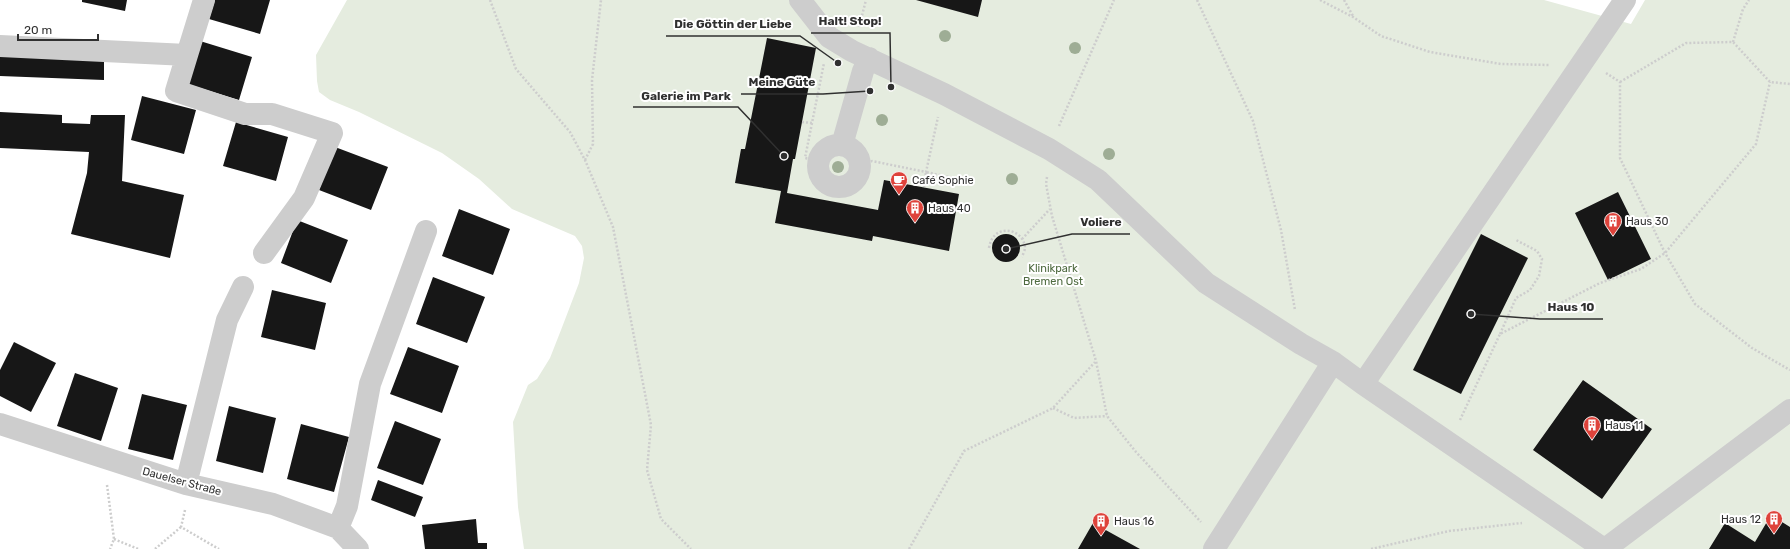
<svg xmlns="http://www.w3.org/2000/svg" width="1790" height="549" viewBox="0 0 1790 549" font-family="Rubik,sans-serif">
	<rect width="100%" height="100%" fill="#fff"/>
	<path fill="#e5ecdf" d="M347 0H1544L1631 24 1645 0H1790V549H524L518 507 513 422 528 385 537 379 550 358 561 330 579 283 584 258 582 246 575 236 512 209 479 179 442 153 359 112 330 100 319 92 317 81 316 55Z"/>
	<path fill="#171717" d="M82 0H127L125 11 82 2Z
		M215 0H270L260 34 209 19Z
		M916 0H982L978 17Z
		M767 38 816 48 795 159H793L787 193 878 210 884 180 959 194 949 251 873 236 872 241 775 223 781 191 735 183 741 149H745Z
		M200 41 252 57 239 100 187 84Z
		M0 53 104 57V80L0 76Z
		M142 96 196 110 184 154 131 140Z
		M0 112 62 115V123L90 124 91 115H125L122 181 184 195 170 258 71 234 87 173 89 152 0 148Z
		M236 122 288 137 276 181 223 166Z
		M335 147 388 167 371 210 319 190Z
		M1618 192 1651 259 1608 280 1575 213Z
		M459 209 510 229 493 275 442 256Z
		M297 220 348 240 331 283 281 263Z
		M992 248a14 14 0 1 1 28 0a14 14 0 1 1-28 0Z
		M1481 234 1528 258 1461 394 1413 370Z
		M433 277 485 297 467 343 416 324Z
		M272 290 326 303 315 350 261 337Z
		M14 342 56 363 31 412 0 396V370Z
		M408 347 459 366 442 413 390 394Z
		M75 373 118 388 101 441 57 426Z
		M1583 380 1652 429 1602 499 1533 450Z
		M142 394 187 405 173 460 128 449Z
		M229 406 276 418 263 473 216 461Z
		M395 421 441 439 423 485 377 468Z
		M301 424 349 437 334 492 287 479Z
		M378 480 423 497 415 517 371 500Z
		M1771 515 1790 527V549H1709L1725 523 1755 542Z
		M476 519 478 543H487V549H425L422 525Z
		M1093 523 1140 549H1078Z"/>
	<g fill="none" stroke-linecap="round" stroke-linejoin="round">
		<path stroke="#cdcdcd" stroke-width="2.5" stroke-dasharray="2 2" stroke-linecap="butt" d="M490 0 516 69 570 132 585 160 613 227 651 425 647 470 661 519 691 549
			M1197 0 1253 121 1281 230 1295 310
			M1320 0 1353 17 1381 36 1430 52 1501 64 1550 65
			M1344 0 1353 16
			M859 27 866 0
			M1733 42 1743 9 1749 0
			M1606 73 1620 82V158L1665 253 1695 304 1752 348 1790 370
			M1620 82 1686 43 1733 42 1770 82 1790 84
			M802 122 812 123
			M1059 126 1114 0
			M585 160 593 144 592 80 601 0
			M819 161 805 158 824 63
			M860 167 872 161 926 172 938 117
			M1047 177 1046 184 1052 216 1096 361 1107 416 1136 452 1201 522
			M924 187 926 172 962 180
			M1022 239 1050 209
			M989 248C993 222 1024 228 1025 248 1025 250 1023 254 1022 257
			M1500 334 1516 298 1530 290 1539 276 1542 259 1537 251 1516 240
			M1053 408 1074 418 1107 416
			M1460 420 1500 334 1600 283 1641 269 1665 253 1756 144 1770 82
			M107 485 114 539 110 549
			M185 510 181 527 219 549
			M114 539 138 549
			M155 549 181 527
			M909 549 964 451 1053 408 1095 362
			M1371 549 1449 531 1522 523"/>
		<path stroke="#cdcdcd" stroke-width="22" d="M800 0 829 37 852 51 944 94 1049 149 1098 180 1206 283 1301 344 1333 362 1363 384 1604 549
			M0 46 187 55 176 91 245 114H272L332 133 304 198 264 253
			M187 55 204 0
			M842 145 863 71 869 58
			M818 166a21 21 0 1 1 42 0a21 21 0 1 1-42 0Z
			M1363 384 1625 0
			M0 424 186 484 273 504 338 528 358 549
			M186 484 227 320 243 287
			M338 528 347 506 370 384 426 231
			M1214 549 1333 362
			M1605 549 1790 410"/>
	</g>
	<g fill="#9ead95">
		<circle cx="945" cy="36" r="6"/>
		<circle cx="1075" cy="48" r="6"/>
		<circle cx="882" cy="120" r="6"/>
		<circle cx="1109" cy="154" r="6"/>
		<circle cx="838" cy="167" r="6"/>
		<circle cx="1012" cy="179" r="6"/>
	</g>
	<defs>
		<g id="cafe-pin" transform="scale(0.9)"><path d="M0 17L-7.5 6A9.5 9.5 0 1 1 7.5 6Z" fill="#de433b" stroke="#fff"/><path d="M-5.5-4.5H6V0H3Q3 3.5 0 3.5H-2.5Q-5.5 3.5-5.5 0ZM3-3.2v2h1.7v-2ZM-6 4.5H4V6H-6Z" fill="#fff"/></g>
		<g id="building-pin" transform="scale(0.9)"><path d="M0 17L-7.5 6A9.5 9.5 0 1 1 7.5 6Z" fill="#de433b" stroke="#fff"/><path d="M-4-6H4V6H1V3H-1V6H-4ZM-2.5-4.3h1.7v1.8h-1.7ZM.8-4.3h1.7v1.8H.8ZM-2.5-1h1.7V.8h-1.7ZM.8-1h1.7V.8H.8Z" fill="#fff"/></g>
	</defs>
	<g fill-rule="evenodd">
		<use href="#cafe-pin" x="899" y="180"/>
		<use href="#building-pin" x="915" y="208"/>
		<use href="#building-pin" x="1613" y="221"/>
		<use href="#building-pin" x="1592" y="425"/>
		<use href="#building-pin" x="1774" y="519"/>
		<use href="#building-pin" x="1101" y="521"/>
	</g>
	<g text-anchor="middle" stroke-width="4" stroke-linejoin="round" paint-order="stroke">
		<g font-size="11" fill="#303030" stroke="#fff" text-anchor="start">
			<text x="912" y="184">Café Sophie</text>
			<text x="928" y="212">Haus 40</text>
			<text x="1626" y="225">Haus 30</text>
			<text x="1605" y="429">Haus 11</text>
			<text x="1761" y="523" text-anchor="end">Haus 12</text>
			<text x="1114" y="525">Haus 16</text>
		</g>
		<g font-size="11" fill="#4e6a3f" stroke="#fff">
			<text x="1053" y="272">Klinikpark<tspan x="1053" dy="13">Bremen Ost</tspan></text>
		</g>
		<g font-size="11" fill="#303030" stroke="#fff">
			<text transform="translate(182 481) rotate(15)" y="4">Dauelser Straße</text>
		</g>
	</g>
	<path fill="none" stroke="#303030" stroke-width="1.5" d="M891 87L890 33H811M838 63L800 36H666M870 91L823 94H741M784 156L738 107H633M1006 249L1072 234H1130M1471 314L1540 319H1603"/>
	<g fill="#303030" stroke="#fff" stroke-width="1.5">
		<circle cx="891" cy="87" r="4"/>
		<circle cx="838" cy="63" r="4"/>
		<circle cx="870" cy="91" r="4"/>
		<circle cx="784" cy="156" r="4"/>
		<circle cx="1006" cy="249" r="4"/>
		<circle cx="1471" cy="314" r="4"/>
	</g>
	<g font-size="12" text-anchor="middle" font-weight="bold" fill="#303030" stroke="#fff" stroke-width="4" stroke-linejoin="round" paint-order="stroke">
		<text x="850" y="25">Halt! Stop!</text>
		<text x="733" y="28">Die Göttin der Liebe</text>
		<text x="782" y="86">Meine Güte</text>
		<text x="686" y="100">Galerie im Park</text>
		<text x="1101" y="226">Voliere</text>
		<text x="1571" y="311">Haus 10</text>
	</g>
	<path d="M18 34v6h80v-6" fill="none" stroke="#303030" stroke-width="2"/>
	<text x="24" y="34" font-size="12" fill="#303030" stroke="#ffffff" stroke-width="3" paint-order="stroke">20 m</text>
</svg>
